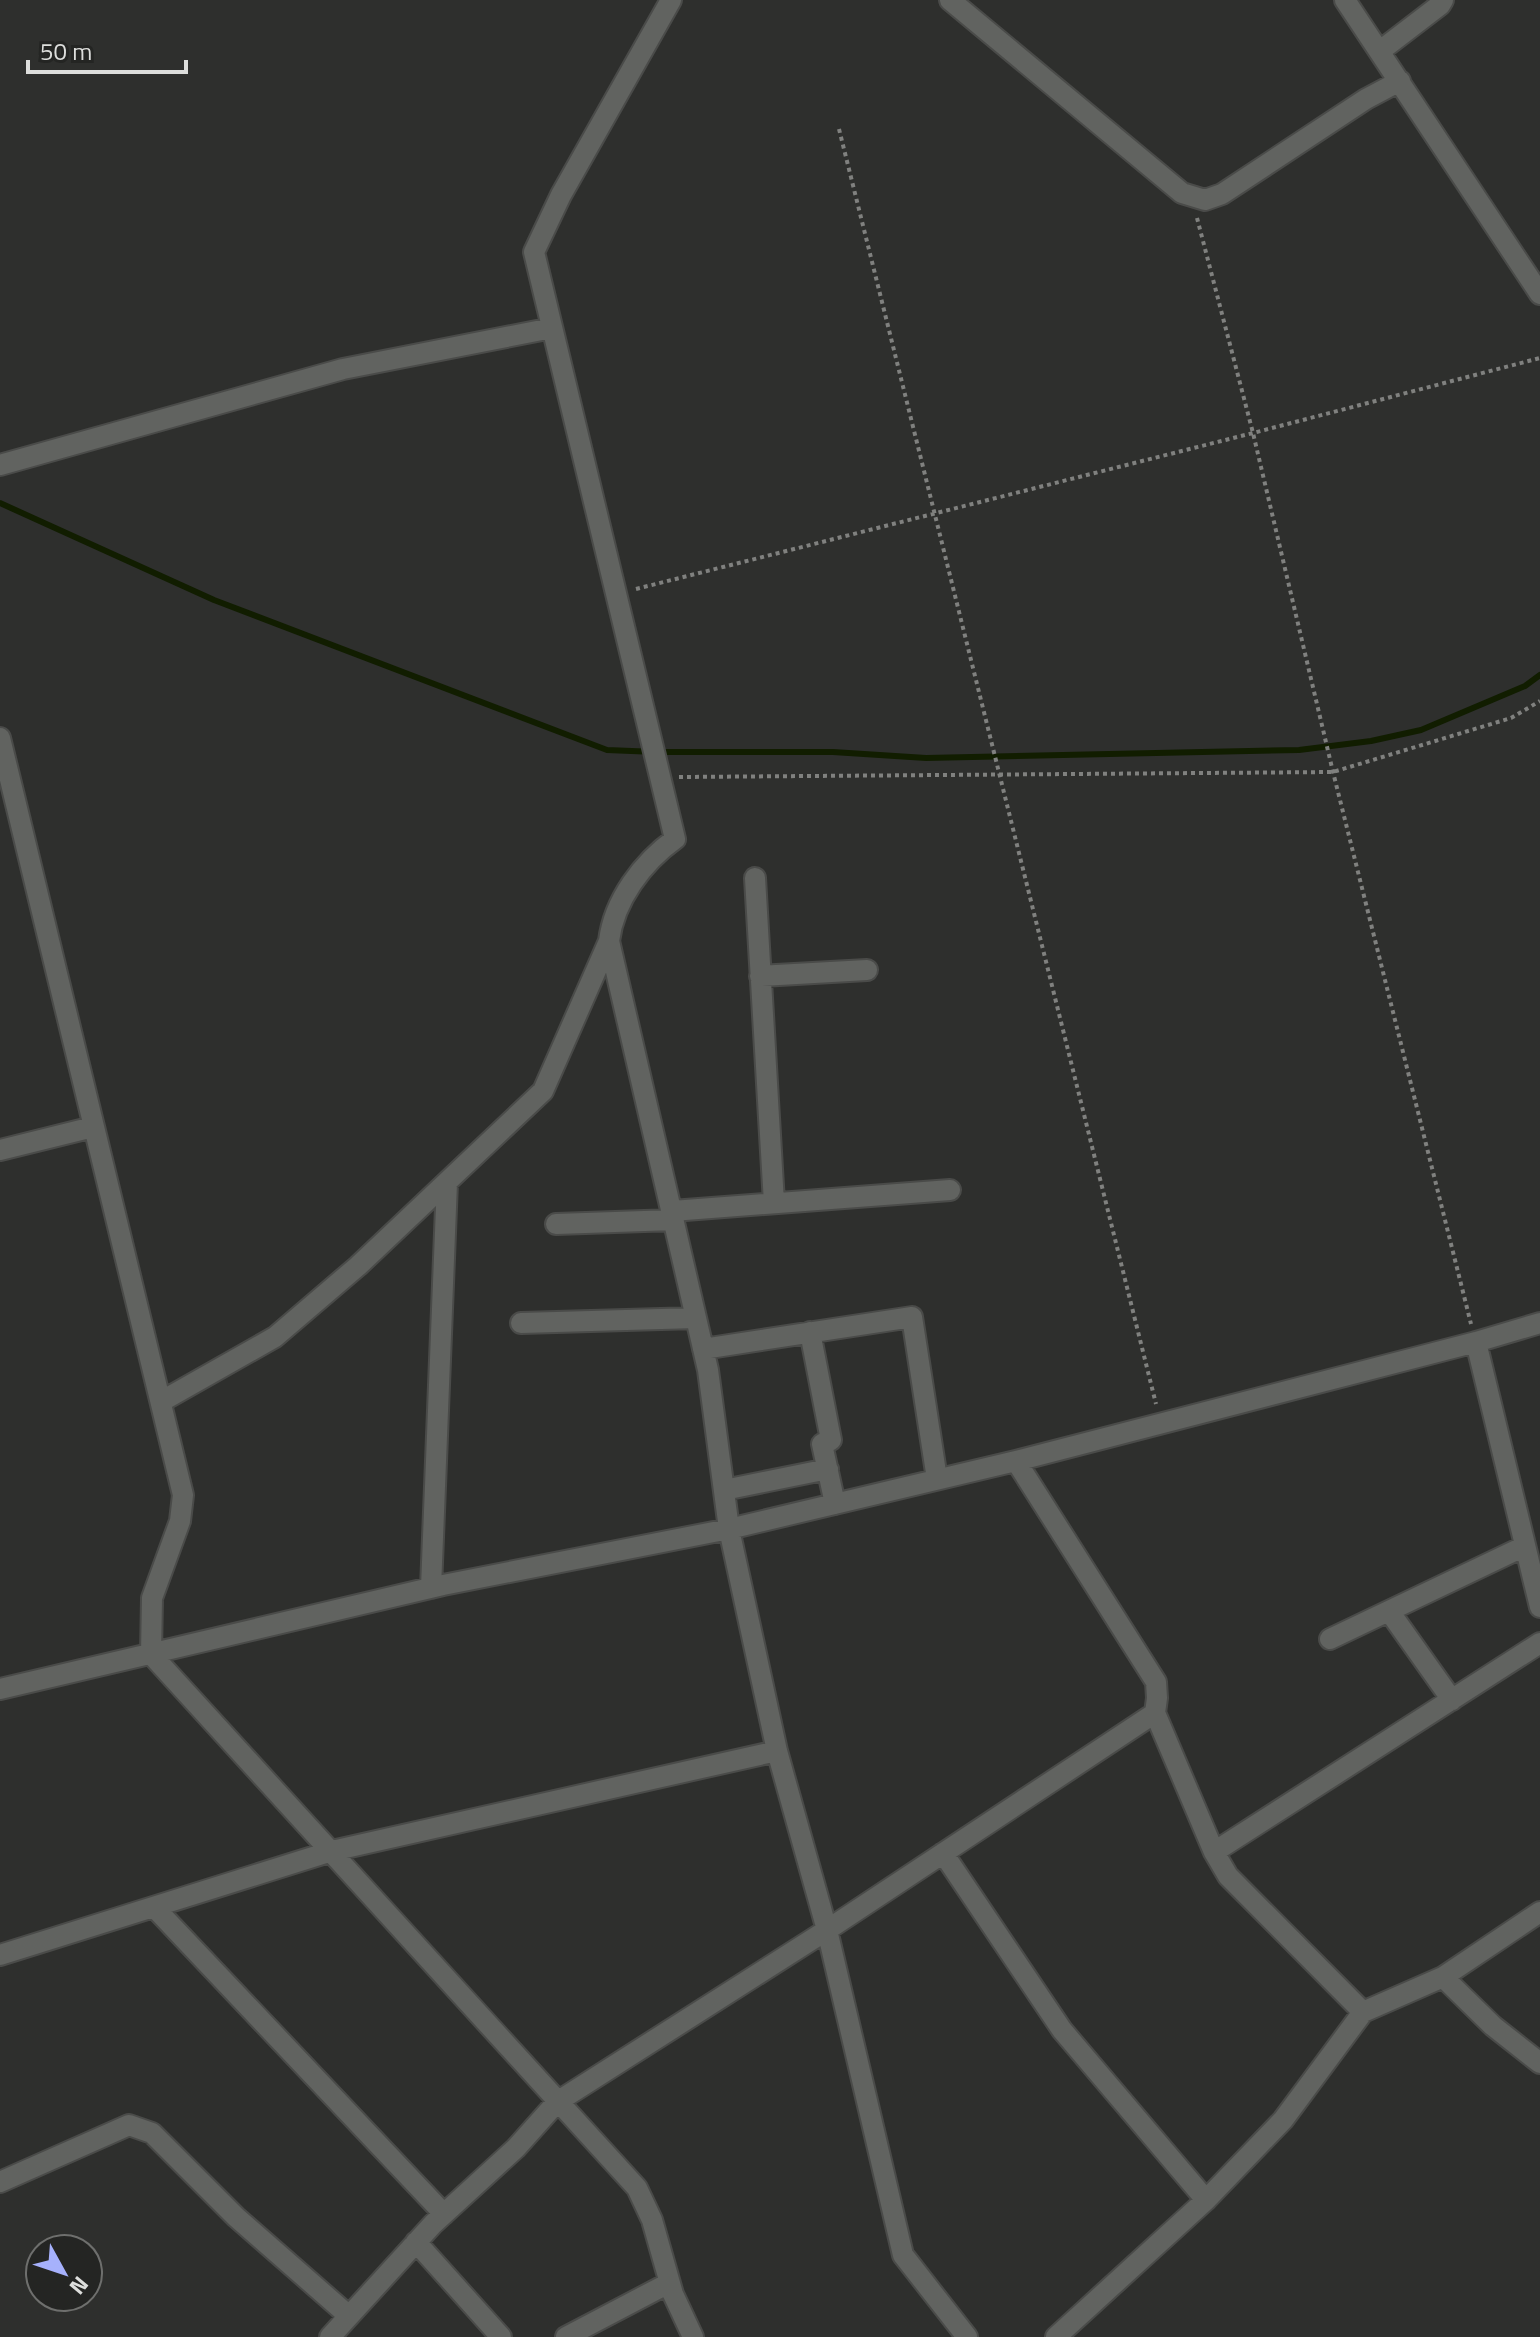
<svg xmlns="http://www.w3.org/2000/svg" width="1540" height="2337" viewBox="0 0 1540 2337" font-family="'Titillium Web',sans-serif">
	<rect width="100%" height="100%" fill="#2e2f2d"/>
	<g fill="none" stroke-linecap="round" stroke-linejoin="round">
		<path stroke="#111d00" stroke-width="6" d="M0 503 214 600 607 750 656 752H833L926 758 1299 750 1371 741 1421 730 1525 686 1540 675"/>
		<g stroke="#4a4b49" stroke-width="24">
			<path id="minor" d="M950 0 1182 193 1205 200 1222 194 1366 99 1400 81
				M1345 0 1540 294
				M1380 51 1440 5 1443 0
				M0 465 343 369 552 328
				M0 738 183 1495 180 1521 152 1598 151 1654 637 2188 652 2220 673 2294 693 2337
				M755 878 774 1203
				M609 941 708 1370 729 1529 777 1751 827 1930 903 2255 967 2337
				M760 976 867 970
				M0 1150 93 1127
				M672 1211 950 1190
				M556 1224 674 1220
				M521 1323 696 1318
				M810 1332 831 1440 822 1444 835 1504
				M1476 1342 1540 1607
				M703 1349 912 1317 937 1479
				M162 1401 275 1337 358 1266 543 1091 609 941C614 900 643 862 675 839L534 252 561 195 671 0
				M1016 1461 1156 1682 1157 1698 1155 1713 1214 1852 1228 1876 1363 2012
				M724 1490 828 1469
				M431 1588 447 1182
				M1389 1611 1452 1700
				M1330 1639 1525 1546
				M0 1689 443 1585 729 1529 1016 1461 1476 1342 1540 1323
				M1214 1852 1540 1643
				M943 1853 1062 2030 1206 2200
				M154 1907 444 2214
				M0 1955 332 1851 777 1751
				M1443 1977 1493 2026 1540 2063
				M0 2182 129 2125 152 2133 236 2217 349 2316
				M416 2242 501 2337
				M330 2337 433 2224 516 2148 557 2102 827 1930 1155 1713
				M566 2337 669 2283
				M1056 2337 1206 2200 1283 2120 1363 2012 1443 1977 1540 1912"/>
		</g>
		<path stroke="#80817f" stroke-width="4" stroke-dasharray="4 4" stroke-linecap="butt" d="M839 129 1156 1404
			M1197 218 1253 433 1333 772 1471 1324
			M636 589 1253 433 1540 358
			M679 777 1333 772 1511 718 1540 701"/>
		<use href="#minor" stroke="#616360" stroke-width="20"/>
	</g>
	<g transform="translate(64 2273) rotate(130)"><circle r="38" fill="#242523" stroke="#6e6f6d" stroke-width="2"/>
	<path d="M0-6L14 30L0 20L-14 30Z" fill="#a6b1fc"/>
	<text y="-12" font-size="22" font-weight="bold" text-anchor="middle" fill="#dddedc">N</text>
	</g>
	<path d="M28 60v12h158v-12" fill="none" stroke="#dddedc" stroke-width="4"/>
	<text x="40" y="60" font-size="24" fill="#dddedc" stroke="#242523" stroke-width="6" paint-order="stroke">50 m</text>
</svg>
